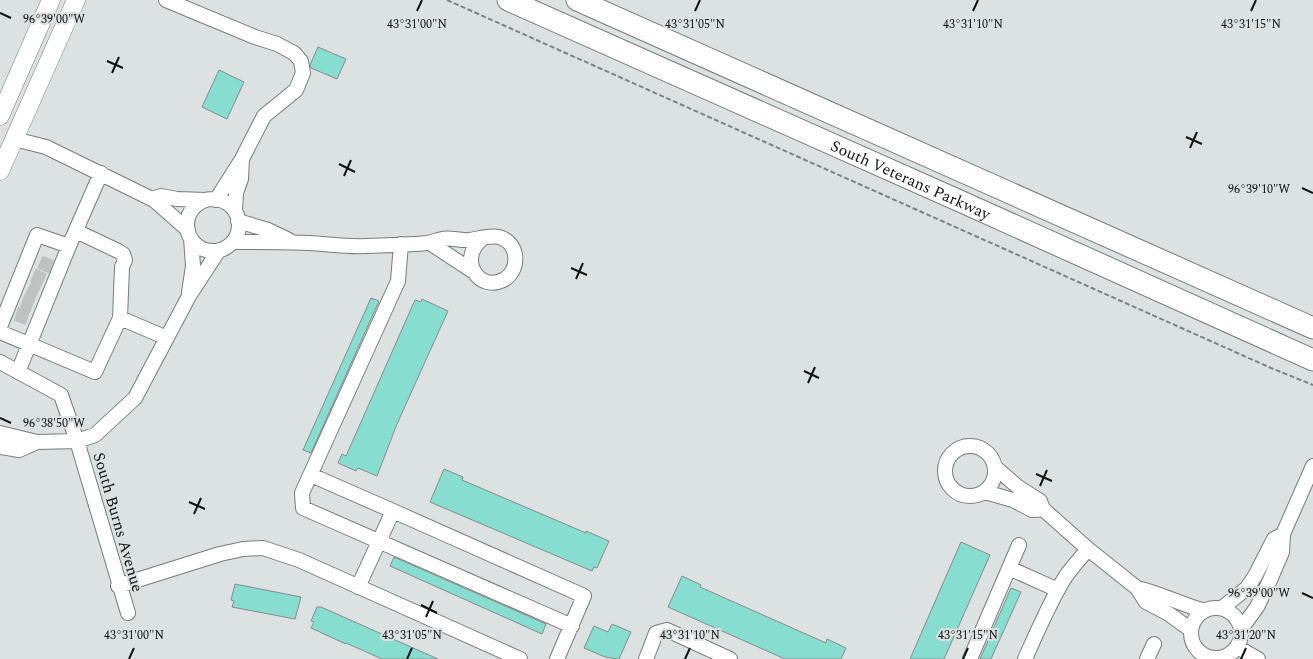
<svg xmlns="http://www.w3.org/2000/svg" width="1313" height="659" viewBox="0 0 1313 659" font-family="Spectral,serif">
	<rect width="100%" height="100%" fill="#dce2e1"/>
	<path fill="#87ddcf" stroke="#878c8b" d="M318 47 346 59 337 79 311 68 310 65Z
		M219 70 244 82 227 119 202 107Z
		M371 298 379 301 311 453 303 450Z
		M422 299 448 311 397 424 377 476 358 468 356 471 338 463 342 454 346 456 415 300 421 302Z
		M444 469 463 477 462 480 586 533V531L609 541 597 568 594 567 592 571 430 502Z
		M961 542 990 555 944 659H910Z
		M394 557 546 624 542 634 390 566Z
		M682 576 701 585 700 587 826 643 827 639 846 648 841 659H785L668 607Z
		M235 584 301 597 295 619 232 607 234 601 231 600Z
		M1011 588 1021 592 991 659H980Z
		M317 607H321L438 659H382L346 643V644L311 628 314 622 311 621Z
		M612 624 631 632 619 659 605 657 584 648 594 626 608 632Z"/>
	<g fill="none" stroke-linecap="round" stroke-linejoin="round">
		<path stroke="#bec3c2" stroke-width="14" stroke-dasharray="14 7" stroke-linecap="butt" d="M40 262 52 267
			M33 275 44 280
			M28 288 38 293
			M22 301 33 305
			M16 314 28 318"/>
		<g stroke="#787d7c" stroke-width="16">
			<path id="minor" d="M166 0 255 37 277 44 294 53 301 61 303 73 296 90 264 116 242 159 216 200
				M14 139 46 147 154 200 188 230
				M152 199 161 196 177 199 206 200
				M187 225a26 26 0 1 1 52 0a26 26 0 1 1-52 0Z
				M235 211 236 193 241 179 242 159
				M238 221 268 230 289 240
				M233 242C258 242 284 242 309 243 328 244 348 247 366 246 387 245 407 245 427 243 433 242 437 240 442 239 450 237 460 241 469 240 478 239 489 235 499 237 518 242 521 268 505 279 479 294 457 259 482 239
				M430 243 474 272
				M401 244 398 281 302 493 303 508 572 626
				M189 292 193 266 191 238
				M120 318 167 338
				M0 327 37 235 69 246 101 173
				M0 332 95 372 120 318 122 267 125 260 123 254 118 251 76 231
				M0 362 61 395 77 441 128 613
				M18 372 69 246
				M0 433 37 442 19 450 0 447
				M37 442 77 441 95 435 135 398 189 296 219 250
				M945 471a25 25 0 1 1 50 0a25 25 0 1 1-50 0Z
				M995 467 1018 487 1040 501 1043 509 1088 549 1137 588 1146 602 1169 614 1191 630
				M311 475 393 511
				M985 492 1013 500 1032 510 1043 509
				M1009 568 1058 590
				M118 586 220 554 243 549 263 548 299 560 520 659
				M358 587 393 511 584 596 557 659
				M1137 588C1160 593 1180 604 1202 610
				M1191 633a25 25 0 1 1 50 0a25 25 0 1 1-50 0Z
				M1222 608 1247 588 1255 576 1274 539 1283 534
				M1241 629 1257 607 1270 580 1282 552 1283 534 1313 466
				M1237 647 1258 659
				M646 659 656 633 667 630 730 659
				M970 659 1019 545
				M1025 659C1037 632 1049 604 1064 579 1071 568 1080 559 1088 549
				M1147 659 1154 644"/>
		</g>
		<g stroke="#787d7c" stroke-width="19">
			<path id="major" d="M0 116 51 0
				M0 171 76 0"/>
		</g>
		<g stroke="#787d7c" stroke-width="23">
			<g id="highway">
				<path id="s1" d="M508 0 962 202 1313 360"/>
				<path d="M577 0 1313 328"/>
			</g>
		</g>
		<path stroke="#7e8382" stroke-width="2" stroke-dasharray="5 2.5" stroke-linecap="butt" d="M447 0 1271 368 1313 385"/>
		<use href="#minor" stroke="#fff" stroke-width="14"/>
		<use href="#major" stroke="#fff" stroke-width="18"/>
		<use href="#highway" stroke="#fff" stroke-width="21"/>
	</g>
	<path fill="none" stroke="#121413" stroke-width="2" d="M417 11 422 0M695 11 700 0M973 11 978 0M1251 11 1256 0M0 13 11 18M107 61 123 68M112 73 119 57M1186 137 1202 144M1190 148 1197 132M339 164 355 172M344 176 351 160M1302 188 1313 193M571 268 587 275M576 279 583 263M804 371 819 378M808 383 815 367M0 418 11 423M1036 474 1052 481M1040 486 1047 470M189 502 205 509M194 514 201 498M1302 593 1313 598M421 605 437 613M426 617 433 601M129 659 134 648M407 659 412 648M685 659 690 648M963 659 968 648M1241 659 1246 648"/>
	<g text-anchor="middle" stroke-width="4" stroke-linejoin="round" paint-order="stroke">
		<g font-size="16" fill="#121413" stroke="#dce2e1">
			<text dy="6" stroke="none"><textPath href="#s1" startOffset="441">South Veterans Parkway</textPath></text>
			<text transform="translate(119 522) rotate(74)" y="6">South Burns Avenue</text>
		</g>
	</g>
	<g font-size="12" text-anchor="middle" fill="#121413" stroke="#dce2e1" stroke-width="4" stroke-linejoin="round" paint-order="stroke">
		<text x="54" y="23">96°39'00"W</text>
		<text x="417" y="28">43°31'00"N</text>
		<text x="695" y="28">43°31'05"N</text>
		<text x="973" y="28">43°31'10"N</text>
		<text x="1251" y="28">43°31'15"N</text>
		<text x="1259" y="193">96°39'10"W</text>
		<text x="54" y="427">96°38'50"W</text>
		<text x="1259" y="597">96°39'00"W</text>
		<text x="134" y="639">43°31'00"N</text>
		<text x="412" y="639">43°31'05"N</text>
		<text x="690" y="639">43°31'10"N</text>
		<text x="968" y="639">43°31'15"N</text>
		<text x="1246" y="639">43°31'20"N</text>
	</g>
</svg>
